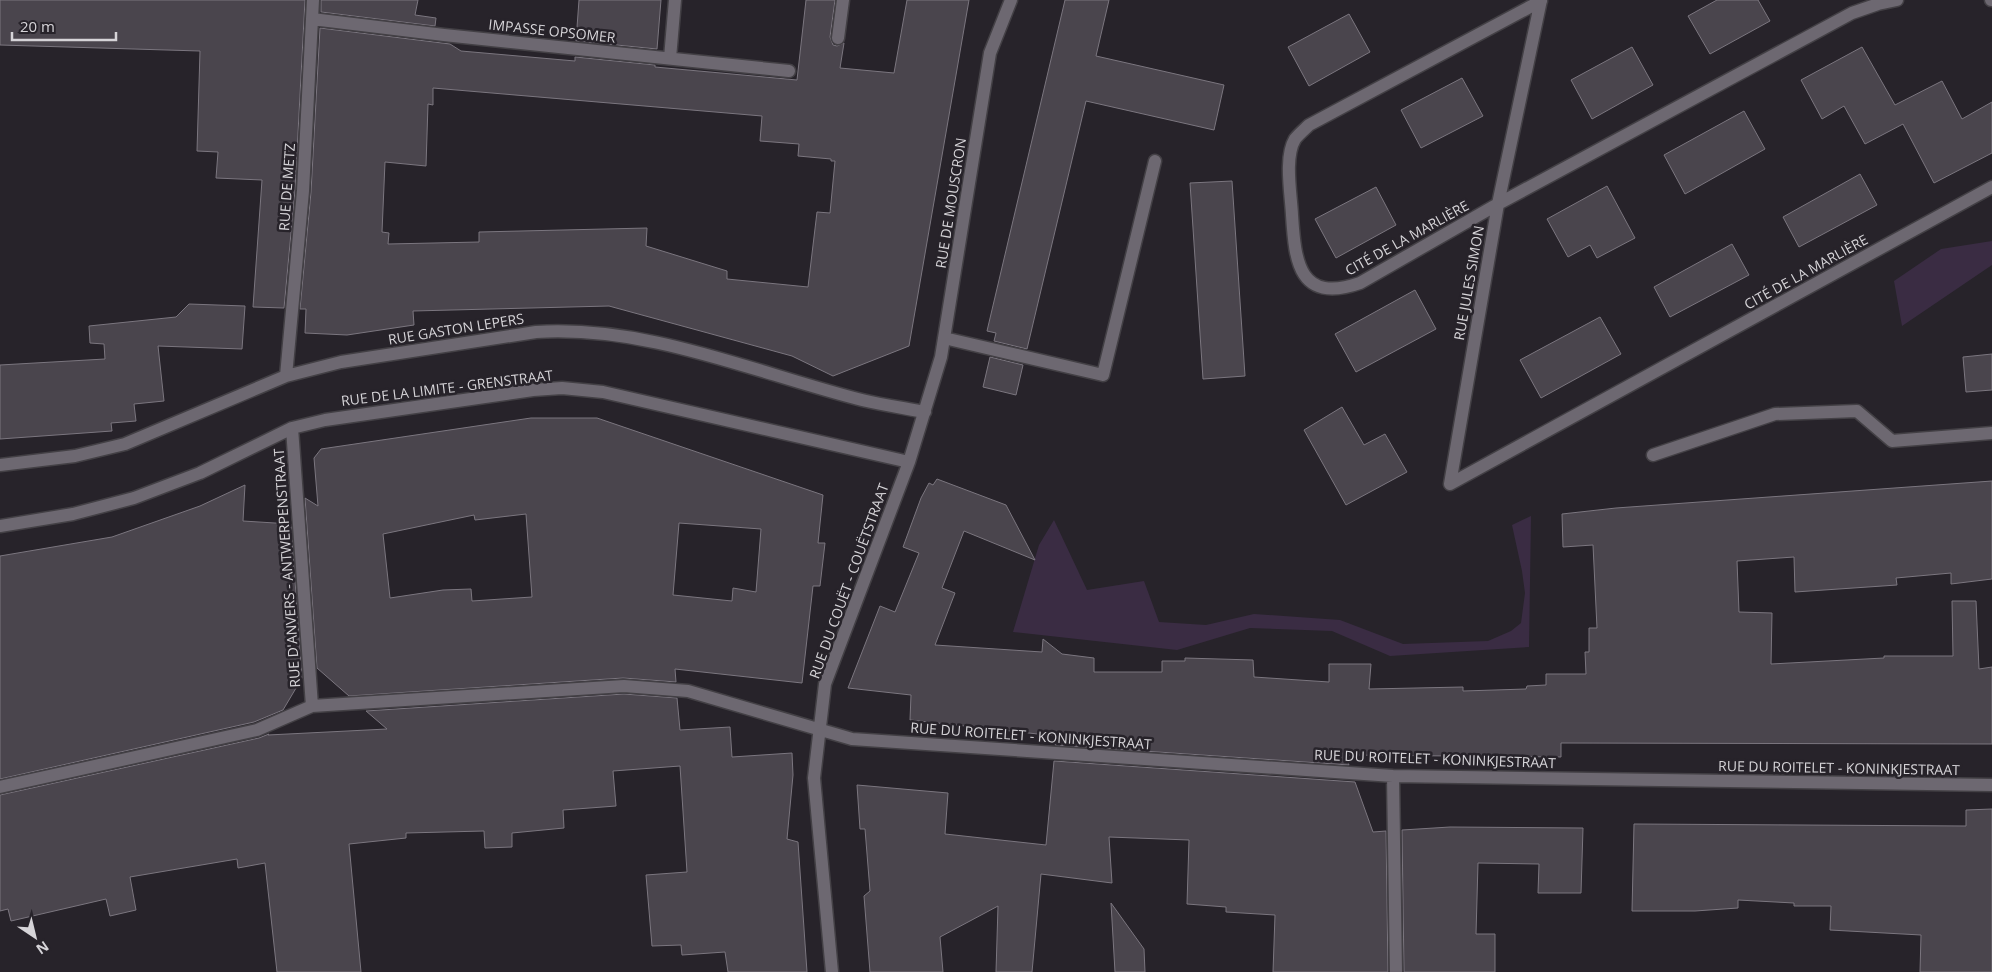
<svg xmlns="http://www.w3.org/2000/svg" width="1992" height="972" viewBox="0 0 1992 972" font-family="'Open Sans',sans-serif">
	<rect width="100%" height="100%" fill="#27232a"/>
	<path fill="#3a2c43" d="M1992 241V265L1902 326 1894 281 1941 249Z
		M1531 516 1529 647 1390 656 1332 631 1250 628 1177 650 1013 632 1039 545 1054 520 1087 590 1144 581 1159 622 1206 625 1254 614 1340 620 1403 644 1488 641 1511 631 1521 623 1525 593 1522 571 1512 525Z"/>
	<path fill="#4a454d" stroke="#7b767f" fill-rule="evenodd" d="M0 0H305L295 190 284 308 253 307 262 180 216 178 218 152 197 151 200 51 0 45Z
		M321 0H418L415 15 436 18 435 26 321 12Z
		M579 0H661L657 49 576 41Z
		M806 0H835L830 37 833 45 837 46 844 43 840 68 894 73 907 0H969L909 346 833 376 792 356 609 306 413 311 414 325 347 335 305 333 306 309H300L311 192 320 28 450 44 461 51 575 61V57L655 65V67L797 80ZM433 88 762 116 760 141 799 144 798 156 831 159V161H835L830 213 817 212 808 287 727 279V271L646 246 647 228 479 232V242L388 244 389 233 382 232 385 162 426 166 428 104 433 105Z
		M1065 0H1109L1096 56 1224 85 1214 130 1086 101 1027 349 994 341 996 333 987 331Z
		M1717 0H1758L1770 21 1710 54 1688 16Z
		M1349 14 1370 52 1309 86 1288 47Z
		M1632 47 1653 85 1592 119 1571 80Z
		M1862 47 1895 105 1942 81 1962 119 1992 102V153L1934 183 1903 124 1865 144 1844 106 1822 119 1801 80Z
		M1462 78 1483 116 1421 148 1401 110Z
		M1744 111 1765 149 1685 194 1664 155Z
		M1860 174 1877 205 1799 247 1783 217Z
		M1232 181 1245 376 1203 379 1190 183Z
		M1607 186 1635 238 1597 258 1590 245 1568 257 1547 219Z
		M1376 187 1396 225 1336 258 1315 219Z
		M1732 244 1749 275 1670 317 1654 287Z
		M1415 290 1436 329 1356 372 1335 334Z
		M189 304 245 306 242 349 158 346 164 401 134 404 136 421 111 423 112 431 0 439V365L105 359 104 344 90 343 89 326 176 317Z
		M1600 317 1621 354 1541 398 1520 360Z
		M1992 354V390L1966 392 1963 357Z
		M990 357 1023 365 1016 395 983 387Z
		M1342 407 1364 445 1385 434 1407 472 1346 505 1304 430Z
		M531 418H597L823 495 818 543H825L820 586H813L802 683 675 669 676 682 623 678 349 696 317 668 305 498 318 506 314 458 321 449ZM526 514 532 597 472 601 471 589 443 590 390 598 383 534 474 515 475 520ZM679 523 761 529 756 592 733 588 732 601 673 595Z
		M937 479 1006 505 1035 560 964 531 942 588 955 593 935 645 1042 652 1043 639 1062 654 1094 658V672H1162V661H1185V658L1253 660 1254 677 1329 682V664H1371L1369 689 1463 687V691L1526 689 1527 686 1546 685V674H1586L1585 652H1589V628H1597L1593 545 1563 547 1562 514 1616 508 1992 481V579L1951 584V573L1896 578 1897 585 1795 592 1794 557 1737 561 1739 612 1772 613 1771 664 1884 658V656H1953L1952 601H1976L1979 669 1992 667V744L1561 743V757L1345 755 1349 765 1055 745 1056 736 910 720 911 695 848 688 880 606 895 612 919 553 903 547 921 498 929 483 933 485Z
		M245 485 243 521 291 524 302 678 283 710 254 722 0 779V556L112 537 200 506Z
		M624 694 677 698 680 730 730 727 732 757 792 753 793 775 787 839 798 842 807 972H728L725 952 682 955 681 945 652 946 646 875 687 872 680 766 613 771 616 806 563 810 564 828 512 833V847L485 848 484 831 406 833V838L349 844 361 972H277L265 863 238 868 237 859 130 877 136 910 110 916 106 899 11 921 8 909 0 911V795L259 738 269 734 268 735 387 729 366 711Z
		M1054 761 1355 782 1373 832 1386 831 1388 972H1273L1275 915 1226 912V907L1187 904 1189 840 1109 837 1112 883 1041 874 1032 972H996L998 906 940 937 943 972H870L864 896 870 891 865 829H860L857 785 948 793 945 834 1046 845Z
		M1992 809V972H1920L1921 935 1830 930 1831 906H1794V903L1738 900V908L1695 911H1632L1634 824 1966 826V810Z
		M1450 827 1583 828 1581 893H1538L1539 864 1478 863 1476 934H1495V972H1404L1402 830Z
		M1111 903 1144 949 1145 972H1115Z"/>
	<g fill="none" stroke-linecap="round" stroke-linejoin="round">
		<g stroke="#434045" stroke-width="15">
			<path id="minor" d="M1991 0H1992
				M1541 1 1309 125C1305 129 1299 134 1295 139 1284 157 1291 194 1292 215 1295 262 1299 304 1360 283L1498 204 1852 13 1878 4 1897 0
				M312 19 444 35 789 71
				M838 38 843 0
				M670 58 675 0
				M944 338 1103 375 1155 161
				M286 376 303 191 313 0
				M292 428 312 706
				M1653 455 1775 414 1857 411 1892 441 1992 433
				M0 465 75 456 125 444 286 376 341 362 536 332C649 325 755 373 862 400 883 405 904 408 925 412
				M1450 484 1992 187
				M1450 484 1498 204 1541 0
				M0 526 73 514 134 498 200 473 292 428 325 420 533 390 562 388 603 392 909 462
				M1393 776 1396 972
				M0 787 257 730 312 706 624 686 688 691 852 739 1393 776 1992 785
				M832 972 814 778 825 684 909 462 941 357 990 53 1011 0"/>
		</g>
		<use href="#minor" stroke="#6d6871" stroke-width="12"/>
	</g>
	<g text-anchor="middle" stroke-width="5" stroke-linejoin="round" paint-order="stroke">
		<g font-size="14" fill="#d6d4d8" stroke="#27232a">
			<text transform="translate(552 31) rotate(6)" y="5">IMPASSE OPSOMER</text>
			<text transform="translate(287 187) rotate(-86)" y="5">RUE DE METZ</text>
			<text transform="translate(951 203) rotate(-81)" y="5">RUE DE MOUSCRON</text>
			<text transform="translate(1407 238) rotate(-29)" y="5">CITÉ DE LA MARLIÈRE</text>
			<text transform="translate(1806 272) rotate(-29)" y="5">CITÉ DE LA MARLIÈRE</text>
			<text transform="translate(1469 283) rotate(-80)" y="5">RUE JULES SIMON</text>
			<text transform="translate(456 329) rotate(-9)" y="5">RUE GASTON LEPERS</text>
			<text transform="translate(447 388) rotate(-7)" y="5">RUE DE LA LIMITE - GRENSTRAAT</text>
			<text transform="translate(287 568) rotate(-94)" y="5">RUE D'ANVERS - ANTWERPENSTRAAT</text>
			<text transform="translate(849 581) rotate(-70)" y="5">RUE DU COUËT - COUËTSTRAAT</text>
			<text transform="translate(1031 736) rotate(4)" y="5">RUE DU ROITELET - KONINKJESTRAAT</text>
			<text transform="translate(1435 759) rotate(2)" y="5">RUE DU ROITELET - KONINKJESTRAAT</text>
			<text transform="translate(1839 768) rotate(1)" y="5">RUE DU ROITELET - KONINKJESTRAAT</text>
		</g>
	</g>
	<g transform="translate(35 937) rotate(145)" stroke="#27232a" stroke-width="4" paint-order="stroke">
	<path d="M0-4L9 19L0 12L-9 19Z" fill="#d6d4d8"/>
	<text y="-8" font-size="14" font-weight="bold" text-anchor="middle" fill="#d6d4d8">N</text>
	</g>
	<path d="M12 32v8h104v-8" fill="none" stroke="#d6d4d8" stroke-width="2.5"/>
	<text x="20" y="32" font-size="15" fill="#d6d4d8" stroke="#27232a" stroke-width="4" paint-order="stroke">20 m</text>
</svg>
